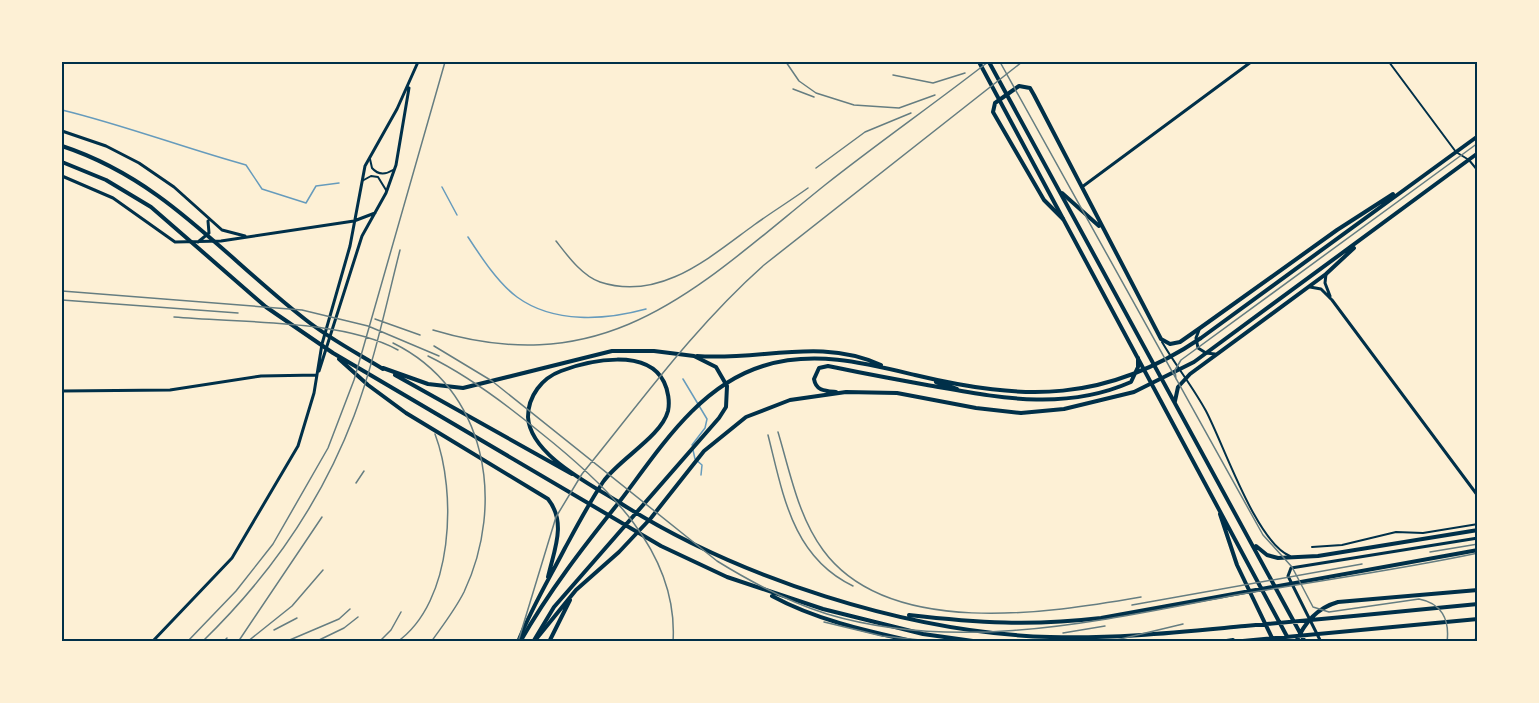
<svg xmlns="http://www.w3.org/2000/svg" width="1539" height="703" viewBox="0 0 1539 703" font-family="'PT Sans',sans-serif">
	<rect width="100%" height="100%" fill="#fdf0d5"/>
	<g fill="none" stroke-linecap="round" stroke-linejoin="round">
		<path stroke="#669bbc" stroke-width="1.5" d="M62 110C124 125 184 148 246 165L262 189 306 203 316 186 339 183
			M442 187 457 215
			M468 237C481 257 498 283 517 297 554 324 606 320 646 309
			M683 379 707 419 705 428 692 445
			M693 450 695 459 702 465 701 475"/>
		<path stroke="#003049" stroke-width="2" d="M1389 62 1456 152 1469 160 1478 171
			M370 159 372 168C378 175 385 175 393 170
			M362 181 371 176 378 177 386 190
			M1162 342C1176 366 1193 387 1206 411 1224 445 1256 542 1290 556
			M1312 547 1342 545 1396 532 1423 533 1478 524"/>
		<path stroke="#003049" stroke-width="3" d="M62 131 106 146 139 163 174 187 222 230 245 236
			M62 176 113 198 175 242 221 241 354 221 375 213
			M1082 187 1251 62
			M198 242 209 233 208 221
			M1326 274 1325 283 1330 296
			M1310 287 1321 289 1332 300 1478 496
			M1199 330 1196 338 1198 348 1206 353 1215 354
			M319 371 362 236 386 193 396 165 409 88
			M62 391 170 390 261 376 317 375
			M152 642 232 558 298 446 314 393 322 344 350 246 365 166 397 109 418 62
			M1321 642 1288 576 1291 568 1478 538"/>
		<path stroke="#003049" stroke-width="4" d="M1062 193 1099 226
			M1063 219 1044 200 993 112 995 103 1019 86 1030 88 1034 95 1161 339 1170 344 1180 342 1200 328 1337 230 1393 194
			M697 356C761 361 820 337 881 365
			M936 382 957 389
			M836 392C825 391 816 391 814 379L819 368 828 366C861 373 894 379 927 385 996 397 1063 412 1131 382L1138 367V358
			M1175 401 1178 387 1190 374 1326 274 1354 248
			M537 638 576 590 619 552 651 518 704 451 746 417 790 400 846 392 897 393 976 408 1021 413 1064 409 1134 392 1194 362 1478 153
			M520 642C549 591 584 546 620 501 659 450 698 386 763 366 814 350 865 363 915 375 1024 401 1105 403 1201 338L1478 136
			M549 642 570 600"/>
		<path stroke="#003049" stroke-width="4" d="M979 62 1290 642
			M989 62 1305 642
			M62 146C165 180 223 256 306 320 330 339 357 353 383 369
			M62 162 106 180 151 207 266 307 333 353 661 546 727 577 823 609 923 634 980 642
			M339 359 368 385 406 413 548 499C567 523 554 550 548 577
			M383 368 428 384 463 388 612 351H654L694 356 716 367 727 386 726 407 719 418 554 607 533 642
			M395 375 572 474
			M1220 514 1237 565 1274 642
			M1256 546 1267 555 1278 558 1318 556 1478 530
			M772 596C816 620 867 631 916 642
			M909 615C978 623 1032 626 1101 618L1478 550
			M518 642C531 609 549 579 565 548 577 526 589 503 603 482 619 459 661 437 668 411 670 402 668 390 664 382 647 348 590 360 561 371 542 378 528 396 528 417 530 454 588 483 617 501 737 578 908 633 1050 637 1116 639 1180 632 1245 626 1323 619 1400 612 1478 604
			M1220 642 1233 640
			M1232 642 1478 619
			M1296 642C1305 622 1317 608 1338 602L1478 590
			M1471 642 1478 640"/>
		<path stroke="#657d81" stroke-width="1.5" d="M1000 62 1263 535 1292 567 1313 607 1329 612 1419 599C1441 603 1450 619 1447 642
			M1176 379 1175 370 1181 360 1478 143"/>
		<path stroke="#657d81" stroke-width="1.5" d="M786 62 799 81 816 93 854 105 899 108 935 95
			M893 75 933 83 965 73
			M793 89 814 97
			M816 168 865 132 911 113
			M556 241C567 255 582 276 600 282 660 302 710 257 754 225 772 212 790 201 808 188
			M62 291 302 310 368 326 439 356
			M62 300 238 313
			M174 317C241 323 341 319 398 350
			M375 319 420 335
			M433 330C609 383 698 287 825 185 878 143 934 104 988 62
			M393 343C487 389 506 503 464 592 455 610 443 625 431 642
			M434 346 492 381 717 561C751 582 789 602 827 614 961 654 1103 620 1236 595 1316 581 1398 570 1478 553
			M428 356C469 376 506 404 541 433 605 484 679 551 673 642
			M778 432C790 472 798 516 823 550 888 639 1049 613 1141 597
			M768 435C783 494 792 557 853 586
			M356 483 364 471
			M1430 552 1478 544
			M1132 605 1362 564
			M824 622 882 636 939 642
			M274 630 297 618
			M1063 633 1105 626
			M187 642 236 591 273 544 328 448 354 380 445 62
			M202 642C268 578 321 503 354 416 374 363 386 305 400 250
			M223 642 227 638
			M238 642 322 517
			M247 642 292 606 323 570
			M285 642 339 619 350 609
			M315 642 344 628 358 617
			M379 642 391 630 401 612
			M397 642C454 602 457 492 435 434
			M518 642 556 517 582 474C640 403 694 327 764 265L1022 62
			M1108 642 1183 624"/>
	</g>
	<rect width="1539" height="703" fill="none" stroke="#fdf0d5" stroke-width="126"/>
	<rect x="63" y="63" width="1413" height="577" fill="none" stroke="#003049" stroke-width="2"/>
</svg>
